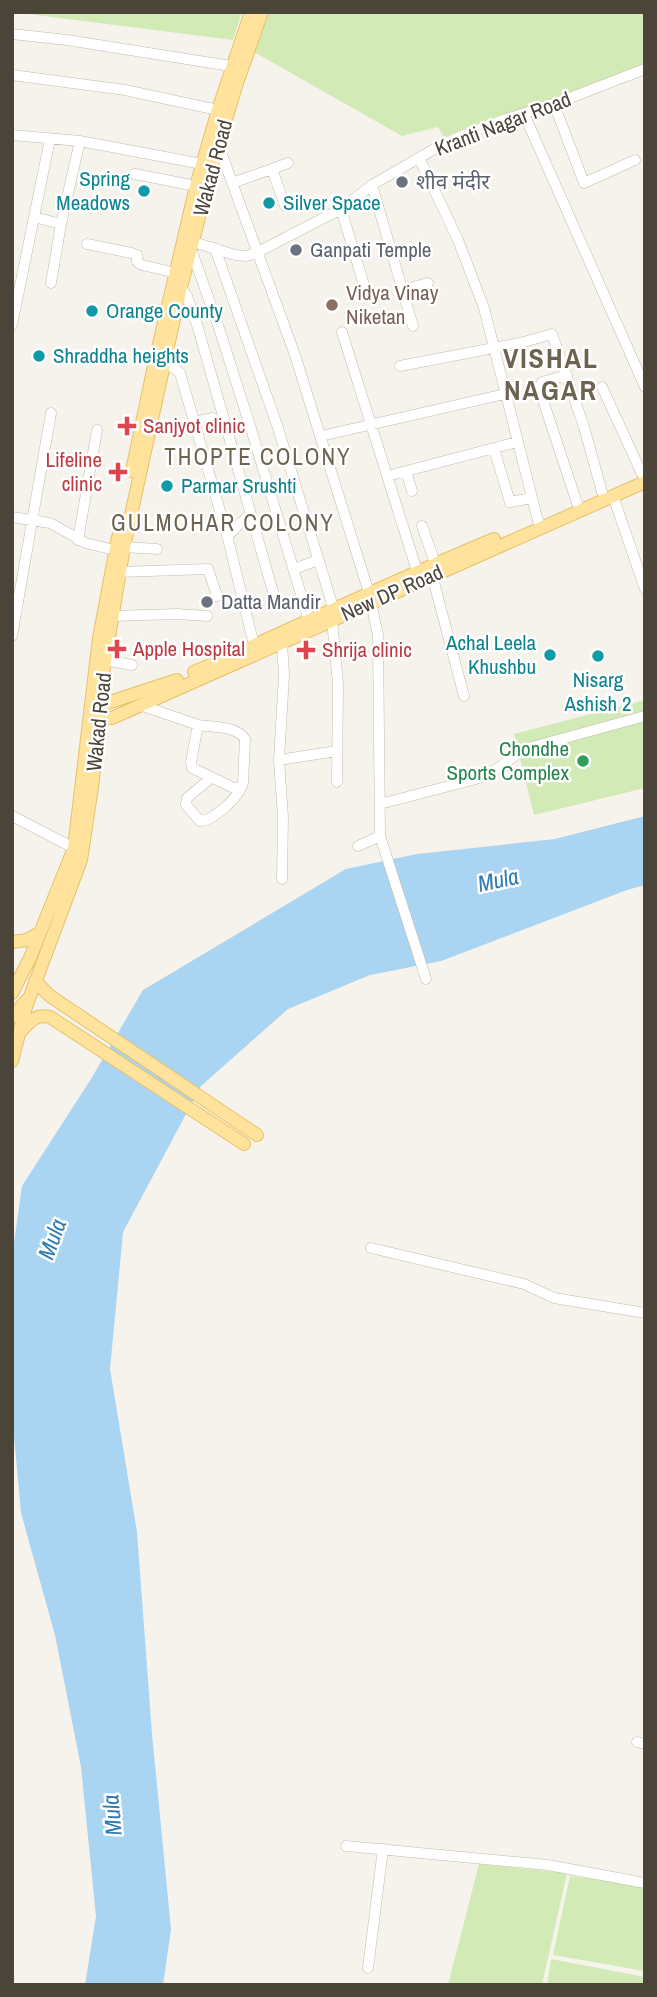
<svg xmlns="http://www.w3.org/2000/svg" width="657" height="1997" viewBox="0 0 657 1997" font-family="'Archivo Narrow','Noto Sans Devanagari',sans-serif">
	<rect width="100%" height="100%" fill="#f6f3ec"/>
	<path fill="#d2eab5" d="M12 12H242L233 40Z
		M268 12H645V63L548 102 515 110 444 137 438 127 402 136 254 52Z
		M645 700V788L534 815 514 734Z
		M479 1864 567 1873 542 1985H448Z
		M570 1876 645 1886V1971L553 1955Z
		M551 1959 645 1977V1985H547Z"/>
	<path fill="#a9d4f2" d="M645 816V885L627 890 441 961 370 975 288 1009 201 1086 123 1232 110 1369 137 1532 152 1734 171 1929 163 1985H85L96 1916 81 1767 55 1635 21 1513 12 1414V1257L22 1186 91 1079 143 990 346 869 417 854 555 839Z"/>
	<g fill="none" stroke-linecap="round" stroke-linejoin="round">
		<g stroke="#c2bbae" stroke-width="11">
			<path id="minor" d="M12 34 67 40 237 67
				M12 75 125 90 218 110
				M554 104 584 183 635 160
				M524 114 645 387
				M12 135 80 141 202 164
				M218 144 295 355 369 593 378 635 380 836 426 979
				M419 158 458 240 484 308 538 521
				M272 169 288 163
				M135 174 196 186
				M232 183 272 169 285 206
				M372 185 413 326
				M341 209 364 285
				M34 217 61 224
				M187 240 235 255 246 256 258 252 341 209 372 185 443 144 503 120 562 101 645 69
				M87 244 131 253 137 255V262L142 265 176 273
				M215 248 277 425 334 610
				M191 249 218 325 252 432 309 621
				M51 283 61 224 80 141
				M181 287 187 296 198 328 275 599
				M403 290 428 283
				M12 325 50 139
				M342 332 417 571
				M165 361 180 373 227 535 254 645
				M400 366 520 343 552 334 584 427 602 492
				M567 375 542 382 539 388 577 503
				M602 387 642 474
				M194 422 213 418
				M321 436 505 394
				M494 449 510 502 532 498
				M406 471 412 491
				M395 474 517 442
				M613 496 645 589
				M12 517 50 523 86 543 122 552
				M422 526 435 563
				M227 535C237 530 240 520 251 516
				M78 540 97 430
				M124 547 157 549
				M294 569 318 560
				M119 572 208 569 217 596
				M432 575 464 696
				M112 616 177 614 207 616
				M332 620 338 684 337 782
				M12 636 51 413
				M105 660 132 665
				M140 705 198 725 191 762 192 768 234 788H241L243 783 245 739C237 726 213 727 198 725
				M279 760 337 751
				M211 778 187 798 186 805 200 821C213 821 236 799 241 788
				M380 804 476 779C494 773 507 763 521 750L645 716
				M12 816 74 848
				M358 846 380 836
				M282 879 283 817 279 760 284 675 282 643
				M371 1248 524 1284 554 1298 645 1313
				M637 1742 645 1744
				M346 1846 548 1865 645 1883
				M368 1968 383 1849"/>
		</g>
		<g stroke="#e6c16a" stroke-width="14">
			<path id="major" d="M132 471 155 361 196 186 218 110 251 12
				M194 672C294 628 393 581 494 539
				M95 707 177 680
				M93 718H112L645 482
				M12 942 27 940 38 934
				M35 981 50 996 257 1135
				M12 993 30 958 74 848 99 638 118 537
				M12 1017 27 1000
				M22 1030C31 1020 37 1014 50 1017L244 1144
				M12 1061 26 1007 81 860 92 787 100 718 101 685 124 547 181 287 212 167 236 86 262 12"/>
		</g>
		<use href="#minor" stroke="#fff" stroke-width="10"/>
		<use href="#major" stroke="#ffe39c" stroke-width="12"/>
	</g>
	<g fill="#6b7280" stroke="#fff" stroke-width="2.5">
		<circle cx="402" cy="182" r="7"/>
		<circle cx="296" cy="250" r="7"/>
		<circle cx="207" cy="602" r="7"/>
	</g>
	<g fill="#0f9aa8" stroke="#fff" stroke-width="2.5">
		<circle cx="144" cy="191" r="7"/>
		<circle cx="269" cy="203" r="7"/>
		<circle cx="92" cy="311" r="7"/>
		<circle cx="39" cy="356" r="7"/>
		<circle cx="167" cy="486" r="7"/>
		<circle cx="550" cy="655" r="7"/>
		<circle cx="598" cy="656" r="7"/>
	</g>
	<circle fill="#8d6e63" stroke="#fff" stroke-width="2.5" cx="332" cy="305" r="7"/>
	<g fill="#e0444e" stroke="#fff" stroke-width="2.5">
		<path d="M123.5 415.5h7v7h7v7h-7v7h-7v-7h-7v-7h7z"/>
		<path d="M114.5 461.5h7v7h7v7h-7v7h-7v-7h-7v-7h7z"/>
		<path d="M113.5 638.5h7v7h7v7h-7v7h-7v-7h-7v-7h7z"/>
		<path d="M302.5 639.5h7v7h7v7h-7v7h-7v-7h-7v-7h7z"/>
	</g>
	<circle fill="#2e9e5b" stroke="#fff" stroke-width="2.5" cx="583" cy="761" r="7"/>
	<g text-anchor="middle" stroke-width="5" stroke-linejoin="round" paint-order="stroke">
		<g font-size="21" fill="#4b4439" stroke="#fff">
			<text transform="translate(503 124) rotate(-21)" y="7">Kranti Nagar Road</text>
			<text transform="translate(213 168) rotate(-75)" y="7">Wakad Road</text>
			<text transform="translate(392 593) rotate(-24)" y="7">New DP Road</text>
			<text transform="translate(99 722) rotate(-84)" y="7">Wakad Road</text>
		</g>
		<g font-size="21" fill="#0d838f" stroke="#fff" text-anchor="start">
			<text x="130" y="186" text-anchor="end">Spring<tspan x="130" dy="24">Meadows</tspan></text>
			<text x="283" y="210">Silver Space</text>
			<text x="106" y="318">Orange County</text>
			<text x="53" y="363">Shraddha heights</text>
			<text x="181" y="493">Parmar Srushti</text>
			<text x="536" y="650" text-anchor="end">Achal Leela<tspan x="536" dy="24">Khushbu</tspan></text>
			<text x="598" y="687" text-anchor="middle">Nisarg<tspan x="598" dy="24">Ashish 2</tspan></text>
		</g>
		<g font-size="21" fill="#5b616d" stroke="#fff" text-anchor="start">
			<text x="416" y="189">शीव मंदीर</text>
			<text x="310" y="257">Ganpati Temple</text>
			<text x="221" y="609">Datta Mandir</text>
		</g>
		<g font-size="21" fill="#785e54" stroke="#fff" text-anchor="start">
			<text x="346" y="300">Vidya Vinay<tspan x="346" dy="24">Niketan</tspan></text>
		</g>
		<g font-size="21" fill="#be3a42" stroke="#fff" text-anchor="start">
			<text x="143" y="433">Sanjyot clinic</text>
			<text x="102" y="467" text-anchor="end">Lifeline<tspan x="102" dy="24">clinic</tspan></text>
			<text x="133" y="656">Apple Hospital</text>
			<text x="322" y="657">Shrija clinic</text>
		</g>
		<g font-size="21" fill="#27864d" stroke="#fff" text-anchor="end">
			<text x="569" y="756">Chondhe<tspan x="569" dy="24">Sports Complex</tspan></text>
		</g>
		<g font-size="23" letter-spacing="2" fill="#6e6250" stroke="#fff">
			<text x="258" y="465">THOPTE COLONY</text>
			<text x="223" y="531">GULMOHAR COLONY</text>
		</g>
		<g font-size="23" font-style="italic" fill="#2e7ab2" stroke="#fff">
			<text transform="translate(498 880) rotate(-12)" y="8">Mula</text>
			<text transform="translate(52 1239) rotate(-70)" y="8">Mula</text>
			<text transform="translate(112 1815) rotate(-95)" y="8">Mula</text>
		</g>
		<g font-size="28" font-weight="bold" letter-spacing="2" fill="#6e6250" stroke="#fff">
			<text x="551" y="368">VISHAL<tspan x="551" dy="32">NAGAR</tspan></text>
		</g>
	</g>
	<rect width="657" height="1997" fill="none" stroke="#4b4439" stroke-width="28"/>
</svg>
